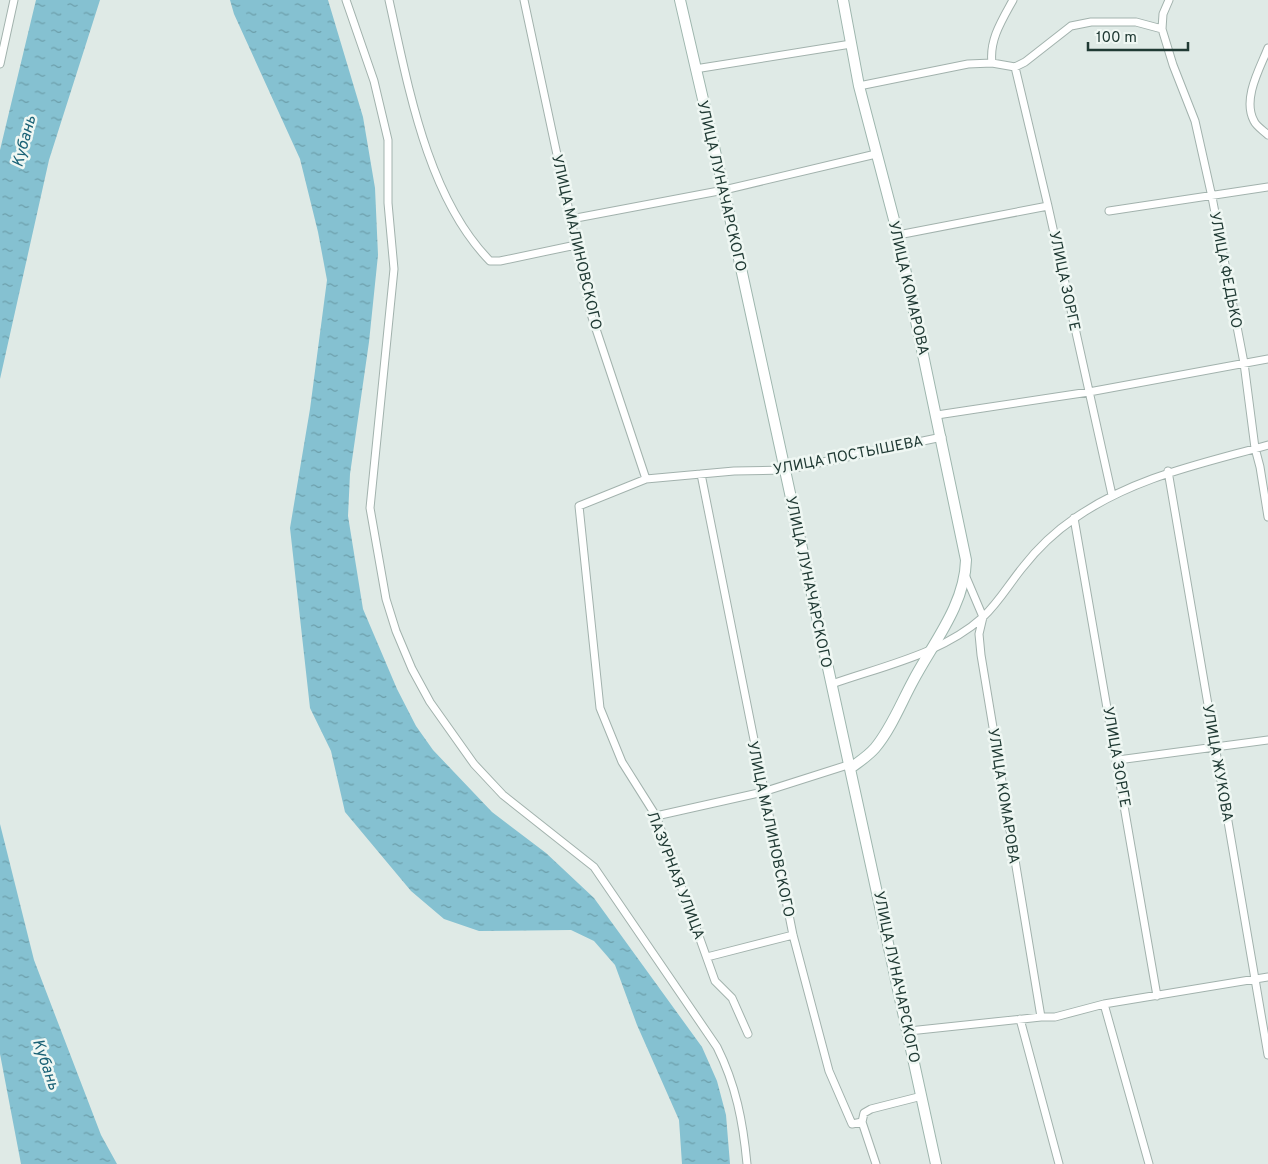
<svg xmlns="http://www.w3.org/2000/svg" width="1268" height="1164" viewBox="0 0 1268 1164" font-family="Overpass,sans-serif">
	<defs>
		<pattern id="water-ripples" width="26" height="14" patternUnits="userSpaceOnUse" patternTransform="scale(1.25)"><rect width="26" height="14" fill="#85c1d1"/><path d="M2 4q2-2 4 0t4 0M15 11q2-2 4 0t4 0" fill="none" stroke="#6c9eaa"/></pattern>
	</defs>
	<rect width="100%" height="100%" fill="#dfeae6"/>
	<path fill="url(#water-ripples)" d="M36 0H100L49 160 0 379V150Z
		M230 0H328L363 117 375 188 378 255 369 342 350 474 348 516 363 609 397 689 416 726 433 750 492 812 546 853 594 898 702 1047 717 1081 726 1115 730 1164H682L679 1120 637 1025 615 965 594 941 571 930 479 931 444 919 411 891 345 812 331 751 310 708 290 528 310 409 327 280 318 232 300 159 234 14Z
		M0 824 34 960 101 1135 117 1164H21L0 1054Z"/>
	<g fill="none" stroke-linecap="round" stroke-linejoin="round">
		<g stroke="#a2b2ad" stroke-width="9">
			<path id="street" d="M346 0 374 81 388 140V203L394 269 370 508 386 599 396 631 412 669 430 702 474 764 503 795 594 867 717 1047C736 1085 743 1122 747 1164
				M389 0C408 85 427 197 490 261H500L576 245
				M524 0 591 314 646 479
				M1162 29 1163 14 1169 0
				M1268 48C1260 68 1242 99 1254 121 1256 126 1264 131 1268 135
				M992 63C989 40 1002 20 1013 0
				M0 64 14 0
				M1015 67 1048 206 1112 495
				M695 69 851 44
				M859 86 968 64 992 63 1015 67 1025 62 1071 26 1091 22H1136L1162 29 1173 65 1195 121 1212 197 1244 363 1255 448 1260 467 1268 517
				M1109 211 1268 187
				M571 219 724 190 876 154
				M898 235 1048 206
				M937 415 1089 392 1268 359
				M1168 471 1268 1055
				M701 474 793 935 829 1071 852 1124 862 1122 876 1164
				M1074 518 1157 996
				M966 577 983 617 979 634 981 655 1041 1017
				M832 684C883 666 942 654 983 617 999 602 1009 584 1023 567 1037 549 1056 531 1075 518 1134 477 1201 464 1268 445
				M1118 760 1268 740
				M656 816 763 792 851 764
				M707 957 793 935
				M1104 1004 1149 1164
				M1020 1019 1059 1164
				M909 1031 1041 1017H1055L1104 1004 1268 977
				M748 1034 732 998 715 981 656 816 622 762 600 708 579 506 646 479 734 471 785 470 942 437
				M862 1122 864 1113 871 1109 922 1096"/>
		</g>
		<g stroke="#9eb6ae" stroke-width="12">
			<path id="secondary" d="M680 0 724 190 936 1164
				M843 0 859 86 898 235 966 560C965 605 933 643 913 681 901 703 891 729 875 748 868 756 860 761 852 767"/>
		</g>
		<use href="#street" stroke="#fff" stroke-width="7"/>
		<use href="#secondary" stroke="#fff" stroke-width="10"/>
	</g>
	<g text-anchor="middle" stroke-width="5" stroke-linejoin="round" paint-order="stroke">
		<g font-size="15" fill="#203a34" stroke="#eff7f3">
			<text transform="translate(722 186) rotate(77)" y="5">УЛИЦА ЛУНАЧАРСКОГО</text>
			<text transform="translate(577 242) rotate(77)" y="5">УЛИЦА МАЛИНОВСКОГО</text>
			<text transform="translate(1226 270) rotate(79)" y="5">УЛИЦА ФЕДЬКО</text>
			<text transform="translate(1065 281) rotate(78)" y="5">УЛИЦА ЗОРГЕ</text>
			<text transform="translate(909 288) rotate(77)" y="5">УЛИЦА КОМАРОВА</text>
			<text transform="translate(848 455) rotate(-11)" y="5">УЛИЦА ПОСТЫШЕВА</text>
			<text transform="translate(809 582) rotate(78)" y="5">УЛИЦА ЛУНАЧАРСКОГО</text>
			<text transform="translate(1117 757) rotate(80)" y="5">УЛИЦА ЗОРГЕ</text>
			<text transform="translate(1218 763) rotate(80)" y="5">УЛИЦА ЖУКОВА</text>
			<text transform="translate(1004 796) rotate(81)" y="5">УЛИЦА КОМАРОВА</text>
			<text transform="translate(771 829) rotate(78)" y="5">УЛИЦА МАЛИНОВСКОГО</text>
			<text transform="translate(676 875) rotate(69)" y="5">ЛАЗУРНАЯ УЛИЦА</text>
			<text transform="translate(897 977) rotate(78)" y="5">УЛИЦА ЛУНАЧАРСКОГО</text>
		</g>
		<g font-size="16" font-style="italic" fill="#1a6276" stroke="#eff7f3">
			<text transform="translate(23 141) rotate(-75)" y="6">Кубань</text>
			<text transform="translate(47 1064) rotate(71)" y="6">Кубань</text>
		</g>
	</g>
	<path d="M1088 42v8h100v-8" fill="none" stroke="#203a34" stroke-width="2.5"/>
	<text x="1096" y="42" font-size="15" fill="#203a34" stroke="#eff7f3" stroke-width="4" paint-order="stroke">100 m</text>
</svg>
